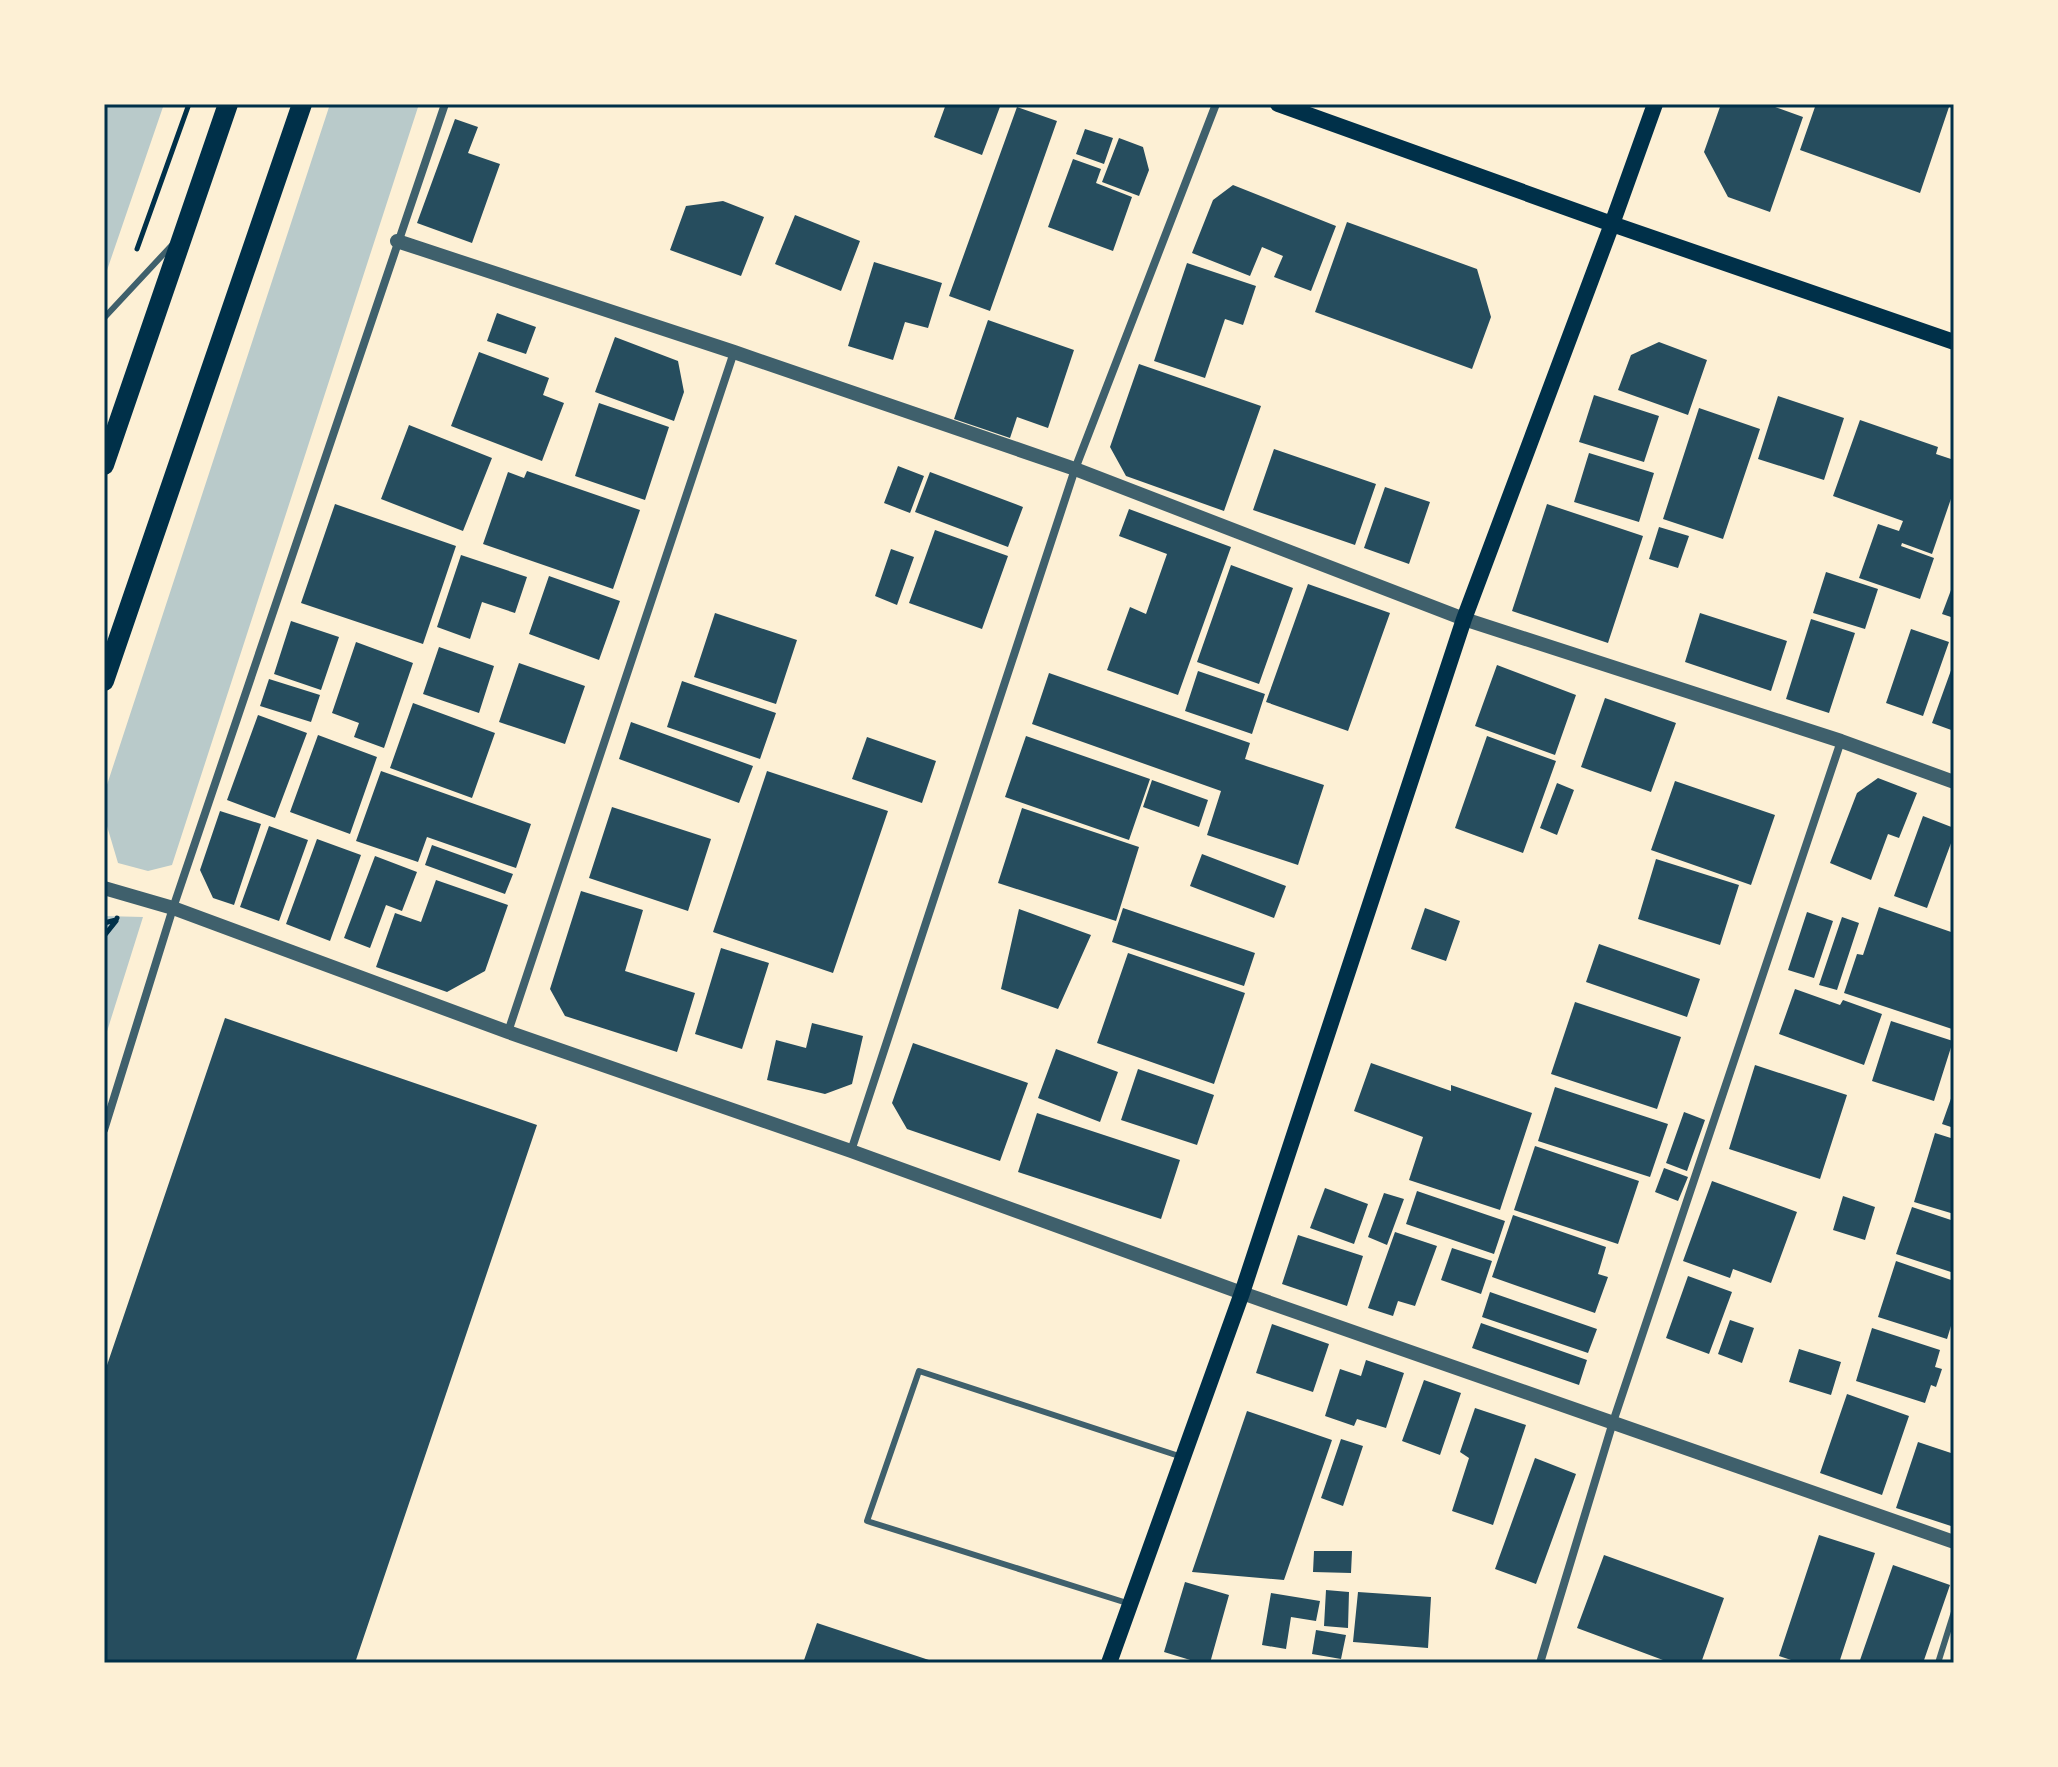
<svg xmlns="http://www.w3.org/2000/svg" width="2058" height="1767" viewBox="0 0 2058 1767" font-family="'Titillium Web',sans-serif">
	<rect width="100%" height="100%" fill="#fdf0d5"/>
	<path fill="#b9caca" d="M104 104H164L104 279Z
		M330 104H419L172 865 148 871 118 863 104 816V794Z
		M104 916 143 917 104 1041Z"/>
	<path fill="#264d5e" d="M946 104H1001L982 155 934 137Z
		M1721 104H1767L1803 117 1770 212 1728 197 1704 152Z
		M1816 104H1950L1920 193 1800 150Z
		M1017 107 1057 121 990 311 949 296Z
		M455 119 478 127 468 153 500 164 472 243 417 223Z
		M1085 129 1113 138 1104 164 1076 154Z
		M1119 138 1143 147 1149 170 1139 196 1102 182Z
		M1073 159 1101 169 1096 183 1132 197 1113 251 1048 227Z
		M1233 185 1336 226 1311 291 1274 277 1283 256 1262 247 1250 276 1192 253 1213 200Z
		M723 201 764 217 741 276 670 250 686 206Z
		M795 215 860 241 841 291 775 264Z
		M1347 222 1477 269 1491 317 1472 369 1315 312Z
		M874 262 942 283 928 328 905 322 893 360 848 346Z
		M1187 263 1256 286 1243 325 1225 319 1205 378 1154 361Z
		M497 313 536 327 526 354 487 341Z
		M988 320 1074 350 1048 428 1017 417 1010 438 954 419Z
		M615 337 678 361 684 392 674 421 595 392Z
		M1659 342 1707 360 1688 415 1618 390 1631 355Z
		M479 352 549 378 543 395 564 403 542 461 451 426Z
		M1139 364 1261 406 1224 511 1126 476 1110 447Z
		M1594 395 1659 416 1644 462 1579 442Z
		M1778 396 1844 418 1824 480 1758 459Z
		M599 403 669 427 645 500 575 476Z
		M1699 408 1760 429 1723 539 1663 519Z
		M1860 420 1938 447 1936 454 1954 460V490L1932 554 1902 543 1901 546 1934 558 1920 599 1859 578 1878 524 1899 531 1903 521 1833 496Z
		M409 425 492 458 463 531 381 499Z
		M1274 449 1376 484 1355 545 1253 510Z
		M1589 453 1654 473 1639 522 1574 502Z
		M898 466 924 476 910 513 884 503Z
		M527 471 640 510 613 589 483 544 508 472 524 478Z
		M930 472 1023 507 1008 547 915 512Z
		M1385 487 1430 502 1409 564 1364 548Z
		M335 504 456 546 423 644 301 603Z
		M1547 504 1643 536 1608 643 1512 611Z
		M1129 509 1231 547 1178 695 1107 670 1130 607 1146 614 1167 554 1119 536Z
		M1659 527 1689 536 1678 568 1649 559Z
		M935 530 1008 556 982 629 909 603Z
		M891 549 914 557 897 605 875 596Z
		M461 555 527 577 515 613 482 602 470 639 437 627Z
		M1231 565 1293 588 1259 684 1197 662Z
		M1826 572 1878 589 1865 629 1813 613Z
		M549 576 620 601 599 660 529 634Z
		M1954 582V618L1942 614Z
		M1308 584 1390 613 1348 731 1266 702Z
		M715 613 797 640 776 704 694 677Z
		M1700 613 1787 641 1771 691 1685 662Z
		M1811 619 1855 633 1829 713 1786 699Z
		M291 621 339 637 321 690 274 674Z
		M1911 629 1949 642 1923 716 1886 703Z
		M356 642 413 663 384 748 354 737 359 723 332 713Z
		M439 647 494 666 479 713 423 694Z
		M1954 662V731L1932 723Z
		M519 663 585 686 565 744 499 722Z
		M1497 665 1576 695 1555 755 1475 726Z
		M1198 671 1265 694 1252 734 1185 711Z
		M1049 673 1250 743 1245 759 1324 785 1298 865 1207 835 1221 791 1032 724Z
		M269 679 320 695 311 722 260 706Z
		M682 681 776 713 760 759 667 727Z
		M1605 698 1676 723 1651 792 1581 767Z
		M413 703 495 733 472 798 390 768Z
		M258 715 307 733 275 818 227 800Z
		M631 722 753 766 739 803 619 759Z
		M318 735 377 757 350 834 290 812Z
		M1026 736 1150 779 1129 840 1005 797Z
		M1487 736 1556 761 1523 853 1455 828Z
		M867 737 936 761 922 803 852 779Z
		M381 771 531 824 516 868 427 837 418 862 356 841Z
		M767 771 888 811 833 973 713 932Z
		M1878 778 1917 793 1899 838 1888 834 1871 880 1830 863 1857 793Z
		M1152 780 1208 800 1199 827 1143 807Z
		M1675 781 1775 815 1751 885 1651 850Z
		M1557 783 1574 790 1557 835 1540 828Z
		M612 807 711 839 688 911 589 878Z
		M1022 808 1139 847 1116 921 998 883Z
		M220 811 261 824 234 905 213 898 200 870Z
		M1923 816 1954 828V835L1927 908 1894 896Z
		M269 826 308 840 279 921 240 907Z
		M317 839 361 855 330 941 286 924Z
		M432 845 513 874 505 894 425 865Z
		M1202 854 1286 886 1274 918 1190 886Z
		M375 856 417 872 402 911 386 905 370 948 344 938Z
		M1656 859 1739 885 1720 945 1638 919Z
		M436 880 508 905 485 971 447 992 376 967 395 913 421 922Z
		M581 891 643 910 625 971 695 993 677 1052 565 1016 550 989Z
		M1879 907 1954 933V1022L1952 1029 1844 993 1857 954 1863 955Z
		M1123 908 1255 953 1244 986 1112 942Z
		M1425 908 1460 921 1446 961 1411 949Z
		M1019 909 1091 935 1058 1009 1001 989Z
		M1807 912 1833 921 1814 978 1788 970Z
		M1842 917 1859 923 1837 990 1819 985Z
		M1599 944 1700 979 1687 1017 1586 982Z
		M721 948 769 963 742 1049 695 1034Z
		M1128 953 1245 993 1214 1084 1097 1043Z
		M1795 989 1840 1005 1843 1000 1882 1014 1864 1065 1779 1034Z
		M1575 1002 1681 1037 1657 1109 1551 1074Z
		M225 1018 537 1125 355 1663H104V1374Z
		M1891 1021 1953 1041 1934 1101 1872 1081Z
		M812 1023 863 1036 852 1084 825 1094 767 1080 776 1040 806 1048Z
		M913 1043 1028 1083 1000 1161 907 1129 892 1103Z
		M1056 1049 1118 1072 1100 1122 1038 1098Z
		M1371 1063 1451 1091V1085L1532 1113 1500 1210 1409 1180 1423 1137 1354 1111Z
		M1755 1065 1847 1095 1820 1179 1729 1149Z
		M1138 1069 1214 1095 1197 1145 1121 1120Z
		M1555 1087 1668 1124 1650 1177 1538 1141Z
		M1954 1090V1128L1942 1124Z
		M1684 1112 1705 1120 1687 1171 1666 1163Z
		M1037 1113 1180 1160 1161 1219 1018 1172Z
		M1935 1133 1954 1139V1214L1914 1202Z
		M1535 1146 1639 1181 1618 1244 1514 1210Z
		M1664 1168 1688 1177 1678 1201 1655 1192Z
		M1712 1181 1797 1212 1771 1283 1733 1269 1730 1278 1683 1261Z
		M1325 1188 1368 1204 1354 1244 1310 1228Z
		M1417 1191 1505 1221 1494 1254 1406 1224Z
		M1384 1193 1404 1199 1387 1245 1368 1237Z
		M1843 1196 1875 1207 1865 1240 1833 1230Z
		M1912 1207 1954 1221V1273L1896 1254Z
		M1513 1215 1606 1247 1598 1274 1608 1277 1595 1313 1492 1277Z
		M1395 1232 1437 1246 1415 1306 1398 1301 1393 1316 1368 1308Z
		M1298 1235 1363 1256 1347 1306 1282 1284Z
		M1452 1248 1492 1261 1481 1294 1441 1280Z
		M1896 1261 1954 1281V1316L1947 1339 1878 1317Z
		M1688 1276 1732 1292 1709 1354 1666 1338Z
		M1490 1292 1597 1329 1588 1353 1482 1317Z
		M1730 1320 1754 1328 1742 1363 1718 1354Z
		M1481 1323 1587 1360 1579 1385 1472 1348Z
		M1272 1324 1329 1344 1313 1392 1256 1373Z
		M1872 1328 1940 1350 1935 1367 1942 1369 1936 1387 1931 1385 1925 1403 1856 1381Z
		M1799 1349 1841 1362 1831 1395 1789 1382Z
		M1366 1360 1404 1373 1386 1428 1357 1419 1354 1426 1325 1416 1340 1369 1361 1376Z
		M1424 1380 1461 1393 1440 1455 1402 1441Z
		M1847 1394 1909 1416 1882 1495 1820 1473Z
		M1475 1408 1526 1425 1493 1525 1452 1511 1469 1458 1460 1452Z
		M1247 1411 1332 1440 1284 1580 1192 1572Z
		M1341 1439 1363 1446 1343 1506 1321 1498Z
		M1918 1442 1954 1454V1527L1896 1508Z
		M1535 1458 1576 1474 1536 1584 1495 1569Z
		M1819 1535 1875 1553 1839 1663H1800L1779 1656Z
		M1314 1551H1352L1351 1573 1313 1572Z
		M1604 1555 1724 1598 1701 1663H1671L1577 1628Z
		M1893 1565 1950 1585 1923 1663H1859Z
		M1185 1582 1229 1595 1210 1663H1200L1164 1652Z
		M1326 1590 1349 1592 1348 1628 1324 1626Z
		M1358 1592 1431 1597 1428 1648 1353 1642Z
		M1271 1593 1320 1601 1316 1621 1291 1617 1286 1649 1262 1645Z
		M817 1623 935 1662V1663H803Z
		M1316 1630 1346 1635 1341 1659 1312 1654Z"/>
	<g fill="none" stroke-linecap="round" stroke-linejoin="round">
		<path stroke="#003049" stroke-width="5" d="M137 249 189 104
			M104 923 116 920 117 918
			M104 936 116 921"/>
		<path stroke="#3f606c" stroke-width="6" d="M104 318 172 245
			M1127 1603 867 1521 919 1371 1182 1457
			M1938 1663 1954 1612"/>
		<path stroke="#3f606c" stroke-width="8" d="M508 1032 734 352
			M104 1130 173 908 445 104
			M851 1151 1075 469 1216 104
			M1540 1663 1613 1422 1841 741"/>
		<path stroke="#3f606c" stroke-width="14" d="M397 241 734 352 1075 469 1464 619 1841 741 1954 782
			M104 888 173 908 508 1032 851 1151 1242 1293 1954 1542"/>
		<path stroke="#003049" stroke-width="16" d="M1278 104 1612 224 1954 342
			M1109 1663 1242 1293 1464 619 1612 224 1655 104"/>
		<path stroke="#003049" stroke-width="20" d="M104 465 228 104
			M104 681 302 104"/>
	</g>
	<rect width="2058" height="1767" fill="none" stroke="#fdf0d5" stroke-width="212"/>
	<rect x="106" y="106" width="1846" height="1555" fill="none" stroke="#003049" stroke-width="3"/>
</svg>
